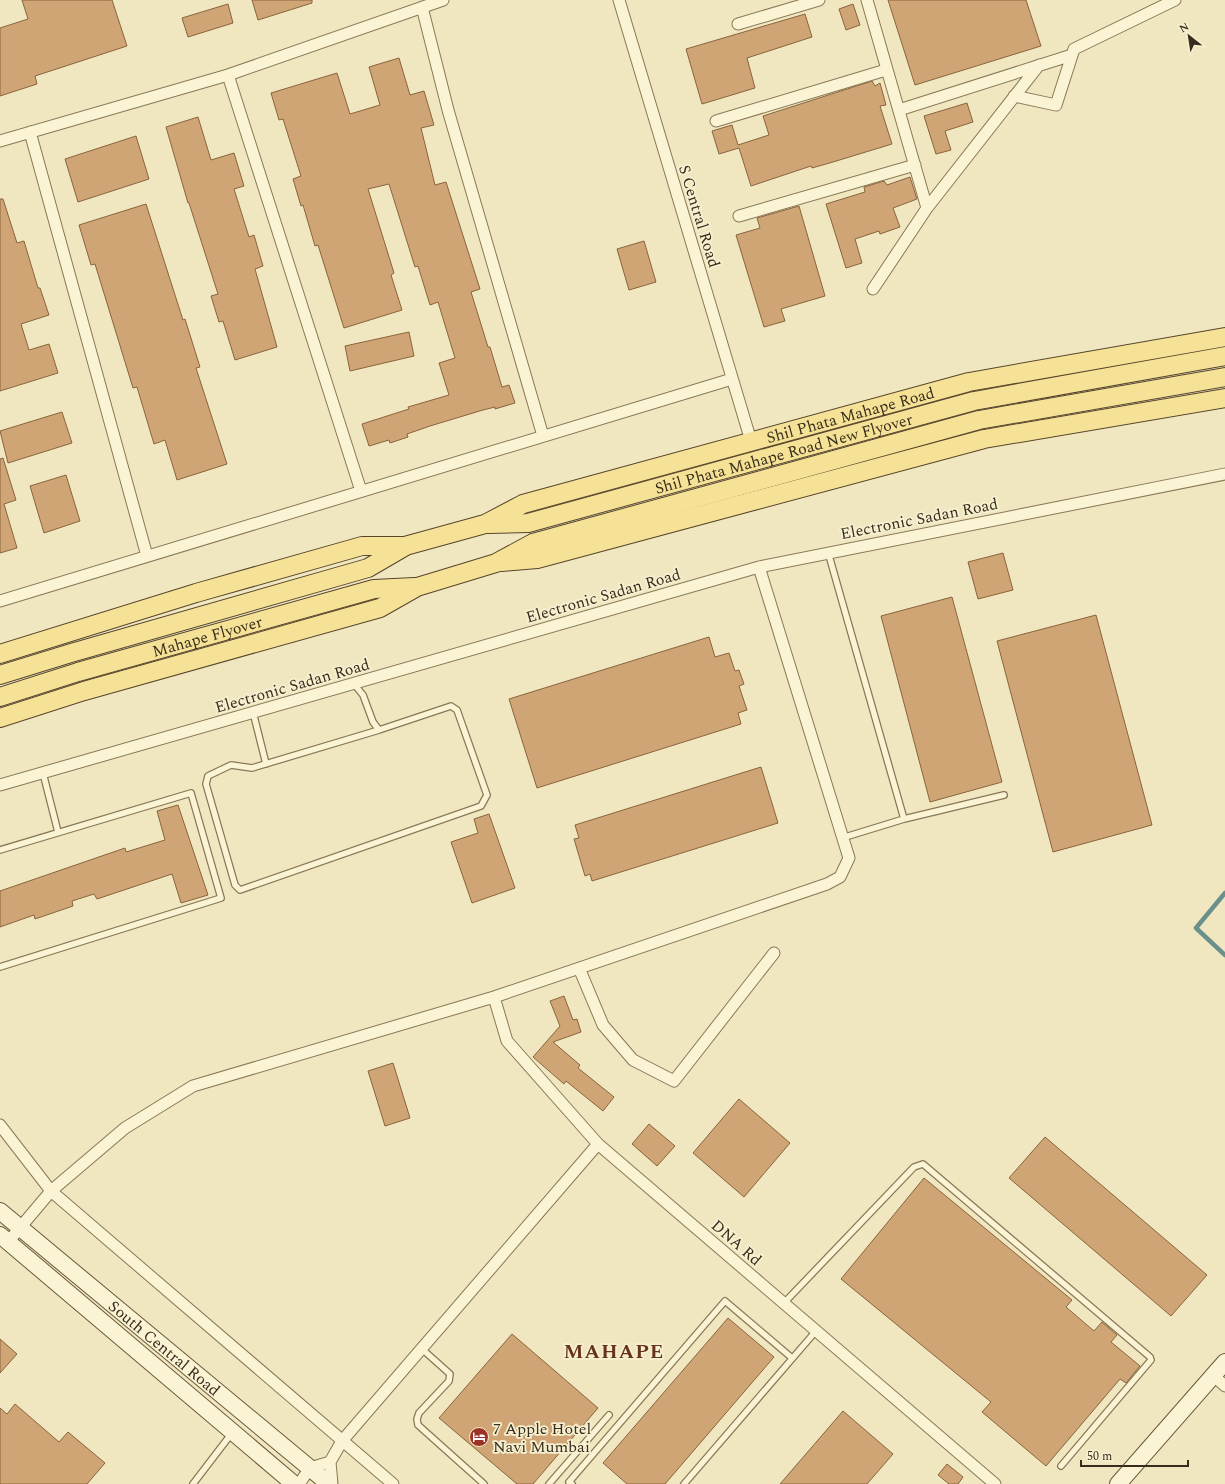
<svg xmlns="http://www.w3.org/2000/svg" width="1225" height="1484" viewBox="0 0 1225 1484" font-family="Spectral,serif">
	<rect width="100%" height="100%" fill="#f0e7c0"/>
	<g fill="none" stroke-linecap="round" stroke-linejoin="round">
		<path stroke="#6a908b" stroke-width="4.5" d="M1225 893 1196 928 1225 955"/>
	</g>
	<path fill="#cfa575" stroke="#89643c" d="M22 0H112L127 46 35 76 37 84 0 96V28L28 19Z
		M252 0H312V3L258 20Z
		M888 0H1026L1041 46 915 85Z
		M228 4 233 23 188 37 182 18Z
		M853 4 860 25 846 30 839 9Z
		M805 14 812 37 747 58 755 88 702 104 686 49Z
		M399 58 410 95 424 91 434 125 421 128 435 185 446 182 480 289 471 292 488 347H490L502 387 509 385 515 403 495 409V407L483 410 430 426 407 434 408 437 390 443 389 440 369 446 362 424 409 409 408 407 449 395 439 363 455 358 438 302 430 305 418 266 415 267 389 184 368 189 394 273 391 275 402 310 344 328 318 245 315 246 303 205 301 206 293 179 301 176 283 119 279 120 271 93 337 73 350 114 380 105 369 67Z
		M872 81 875 86 880 83 886 105 880 106 892 144 833 162 812 168 811 166 751 186 739 148 719 154 712 131 732 125 738 145 769 135 763 116Z
		M967 103 973 122 945 131 951 150 936 154 924 116Z
		M198 117 211 160 234 153 244 186 234 189 249 237 254 235 263 266 255 269 277 347 235 360 223 321 219 322 211 296 218 294 189 203H188L166 127Z
		M136 136 149 179 78 202 65 159Z
		M910 177 917 199 893 208 900 227 880 234 879 231 855 239 862 263 846 268 826 204 865 192 864 187 884 181 887 185Z
		M0 199H3L17 243 24 241 38 288H40L49 315 21 324 29 350 49 344 58 373 0 391Z
		M146 204 183 320 185 319 200 367 196 368 227 464 177 480 165 440 154 444 137 387 133 388 95 264 91 265 79 225Z
		M799 206 825 296 781 309 785 321 764 327 736 235 760 228 757 218Z
		M644 241 656 282 629 290 617 249Z
		M409 332 414 356 350 371 345 346Z
		M62 412 72 443 8 463 0 431Z
		M3 458 16 500 4 504 17 548 0 553V459Z
		M66 475 80 521 44 533 30 486Z
		M1003 553 1013 590 978 599 968 562Z
		M952 597 1002 782 930 802 881 616Z
		M1096 615 1152 825 1053 852 997 641Z
		M709 637 715 657 729 653 735 671 739 670 744 684 739 686 747 710 738 713 741 724 537 788 509 699Z
		M761 767 778 823 592 881 590 874 585 876 574 839 579 838 575 825Z
		M178 805 208 895 181 903 172 874 97 899 94 894 72 901 73 906 35 919 34 915 0 927V891L125 848 126 852 165 840 157 811Z
		M489 814 515 888 472 903 451 842 478 833 474 819Z
		M564 996 573 1020 577 1019 581 1032 553 1042 580 1065 578 1068 614 1097 603 1111 566 1081 564 1084 533 1057 560 1026 550 1001Z
		M393 1063 410 1118 385 1126 368 1071Z
		M739 1099 790 1143 744 1197 693 1153Z
		M649 1124 675 1146 657 1166 632 1144Z
		M1045 1137 1207 1275 1171 1316 1009 1178Z
		M924 1178 1072 1300 1066 1307 1094 1331 1102 1322 1117 1335 1111 1342 1140 1366 1126 1383 1120 1379 1046 1466 982 1412 991 1402 841 1279Z
		M728 1318 774 1357 665 1484H627L603 1463Z
		M512 1334 598 1408 533 1484H517L439 1418Z
		M0 1339 17 1354 0 1373Z
		M15 1404 59 1442 68 1432 105 1463 87 1484H0V1408L7 1414Z
		M843 1411 893 1454 867 1484H780Z
		M947 1464 963 1477 958 1484H949L938 1475Z"/>
	<g fill="none" stroke-linecap="round" stroke-linejoin="round">
		<g stroke="#897857" stroke-width="8">
			<path id="lane" d="M828 552 904 819
				M354 684 363 695 373 722 379 730 451 706 457 710 487 795 481 806 240 890 235 885 206 784 208 776 231 765 252 768 379 730
				M253 712 266 764
				M43 773 58 832
				M842 838 904 819 1004 795
				M0 850 191 793 221 898 0 967
				M784 1303 914 1167 923 1164 1150 1357 1151 1360 1061 1466
				M422 1349 450 1374 449 1381 419 1413 417 1419 418 1425 484 1484
				M193 1484 232 1433
				M549 1484 609 1415
				M572 1484 569 1482 725 1301 792 1358
				M684 1484 816 1331"/>
		</g>
		<g stroke="#897857" stroke-width="13">
			<path id="street" d="M619 0 751 441
				M867 0 927 208
				M422 7 448 110 543 436
				M738 24 819 0
				M228 75 361 491
				M1014 96 1056 105 1074 49 1175 0
				M899 110 1072 55
				M716 121 886 70
				M30 132 147 556
				M0 141 228 75 443 0
				M739 216 915 165
				M873 289 927 208 1039 65
				M0 601 732 379
				M0 785 759 567 1225 474
				M579 968 603 1025 633 1060 674 1081 774 953
				M494 997 507 1041 598 1144 995 1484
				M0 1125 51 1191 393 1484
				M8 1242 51 1191 125 1128 193 1086 494 997 827 884 840 877 849 858 759 567
				M1213 1375 1225 1386
				M299 1484 310 1468 330 1462
				M332 1484 330 1462 342 1441 598 1144"/>
		</g>
		<g stroke="#6b583b" stroke-width="18">
			<g id="secondary">
				<path id="s1" d="M0 1211 329 1484"/>
				<path d="M0 1235 294 1484"/>
				<path d="M1118 1484 1225 1362"/>
			</g>
		</g>
		<g stroke="#57452c" stroke-width="20">
			<g id="primary">
				<path id="s2" d="M488 524 528 523 974 401 1225 356"/>
				<path d="M502 562 537 559 984 439 1225 398"/>
				<path id="s3" d="M0 654 196 593 362 546H405L485 524 523 504 969 382 1225 337"/>
				<path d="M0 675 71 653 368 568 404 547"/>
				<path id="s4" d="M0 697 78 672 374 589 414 587"/>
				<path d="M0 718 84 691 380 608 417 587 496 563 533 543 979 420 1225 377"/>
			</g>
		</g>
		<use href="#lane" stroke="#faf3d4" stroke-width="5.5"/>
		<use href="#street" stroke="#faf3d4" stroke-width="11"/>
		<use href="#secondary" stroke="#faf3d4" stroke-width="16"/>
		<use href="#primary" stroke="#f5e296" stroke-width="18"/>
	</g>
	<defs>
		<g id="hotel-disc" transform="scale(1)"><circle r="9.5" fill="#9b3225" stroke="#f7f0d0"/><path d="M-6-4.5h1.5V1H6V5H4.5V3h-9V5H-6ZM-4 0a1.8 1.8 0 1 1 3.6 0ZM.5 0V-2.5h3Q6-2.5 6 0Z" fill="#fff"/></g>
	</defs>
	<g fill-rule="evenodd">
		<use href="#hotel-disc" x="479" y="1437"/>
	</g>
	<g text-anchor="middle" stroke-width="3.5" stroke-linejoin="round" paint-order="stroke">
		<g font-size="16" fill="#382d1c" stroke="#f7f0d0">
			<text transform="translate(700 216) rotate(73)" y="6">S Central Road</text>
			<text dy="6" stroke="none"><textPath href="#s3" startOffset="886">Shil Phata Mahape Road</textPath></text>
			<text dy="6" stroke="none"><textPath href="#s2" startOffset="305">Shil Phata Mahape Road New Flyover</textPath></text>
			<text transform="translate(919 518) rotate(-11)" y="6">Electronic Sadan Road</text>
			<text transform="translate(603 595) rotate(-16)" y="6">Electronic Sadan Road</text>
			<text dy="6" stroke="none"><textPath href="#s4" startOffset="216">Mahape Flyover</textPath></text>
			<text transform="translate(292 685) rotate(-16)" y="6">Electronic Sadan Road</text>
			<text transform="translate(737 1242) rotate(41)" y="6">DNA Rd</text>
			<text dy="6" stroke="none"><textPath href="#s1" startOffset="214">South Central Road</textPath></text>
		</g>
		<g font-size="16" fill="#382d1c" stroke="#f7f0d0" text-anchor="start">
			<text x="493" y="1434">7 Apple Hotel<tspan x="493" dy="18">Navi Mumbai</tspan></text>
		</g>
		<g font-size="20" font-weight="bold" letter-spacing="1" fill="#67331a" stroke="#f7f0d0">
			<text x="614" y="1358">MAHAPE</text>
		</g>
	</g>
	<g transform="translate(1189 36) rotate(330)" stroke="#f7f0d0" stroke-width="3" paint-order="stroke">
	<path d="M0-3L7 15L0 10L-7 15Z" fill="#382d1c"/>
	<text y="-6" font-size="11" font-weight="bold" text-anchor="middle" fill="#382d1c">N</text>
	</g>
	<path d="M1081 1460v6h107v-6" fill="none" stroke="#382d1c" stroke-width="2"/>
	<text x="1087" y="1460" font-size="12" fill="#382d1c" stroke="#f7f0d0" stroke-width="3" paint-order="stroke">50 m</text>
</svg>
